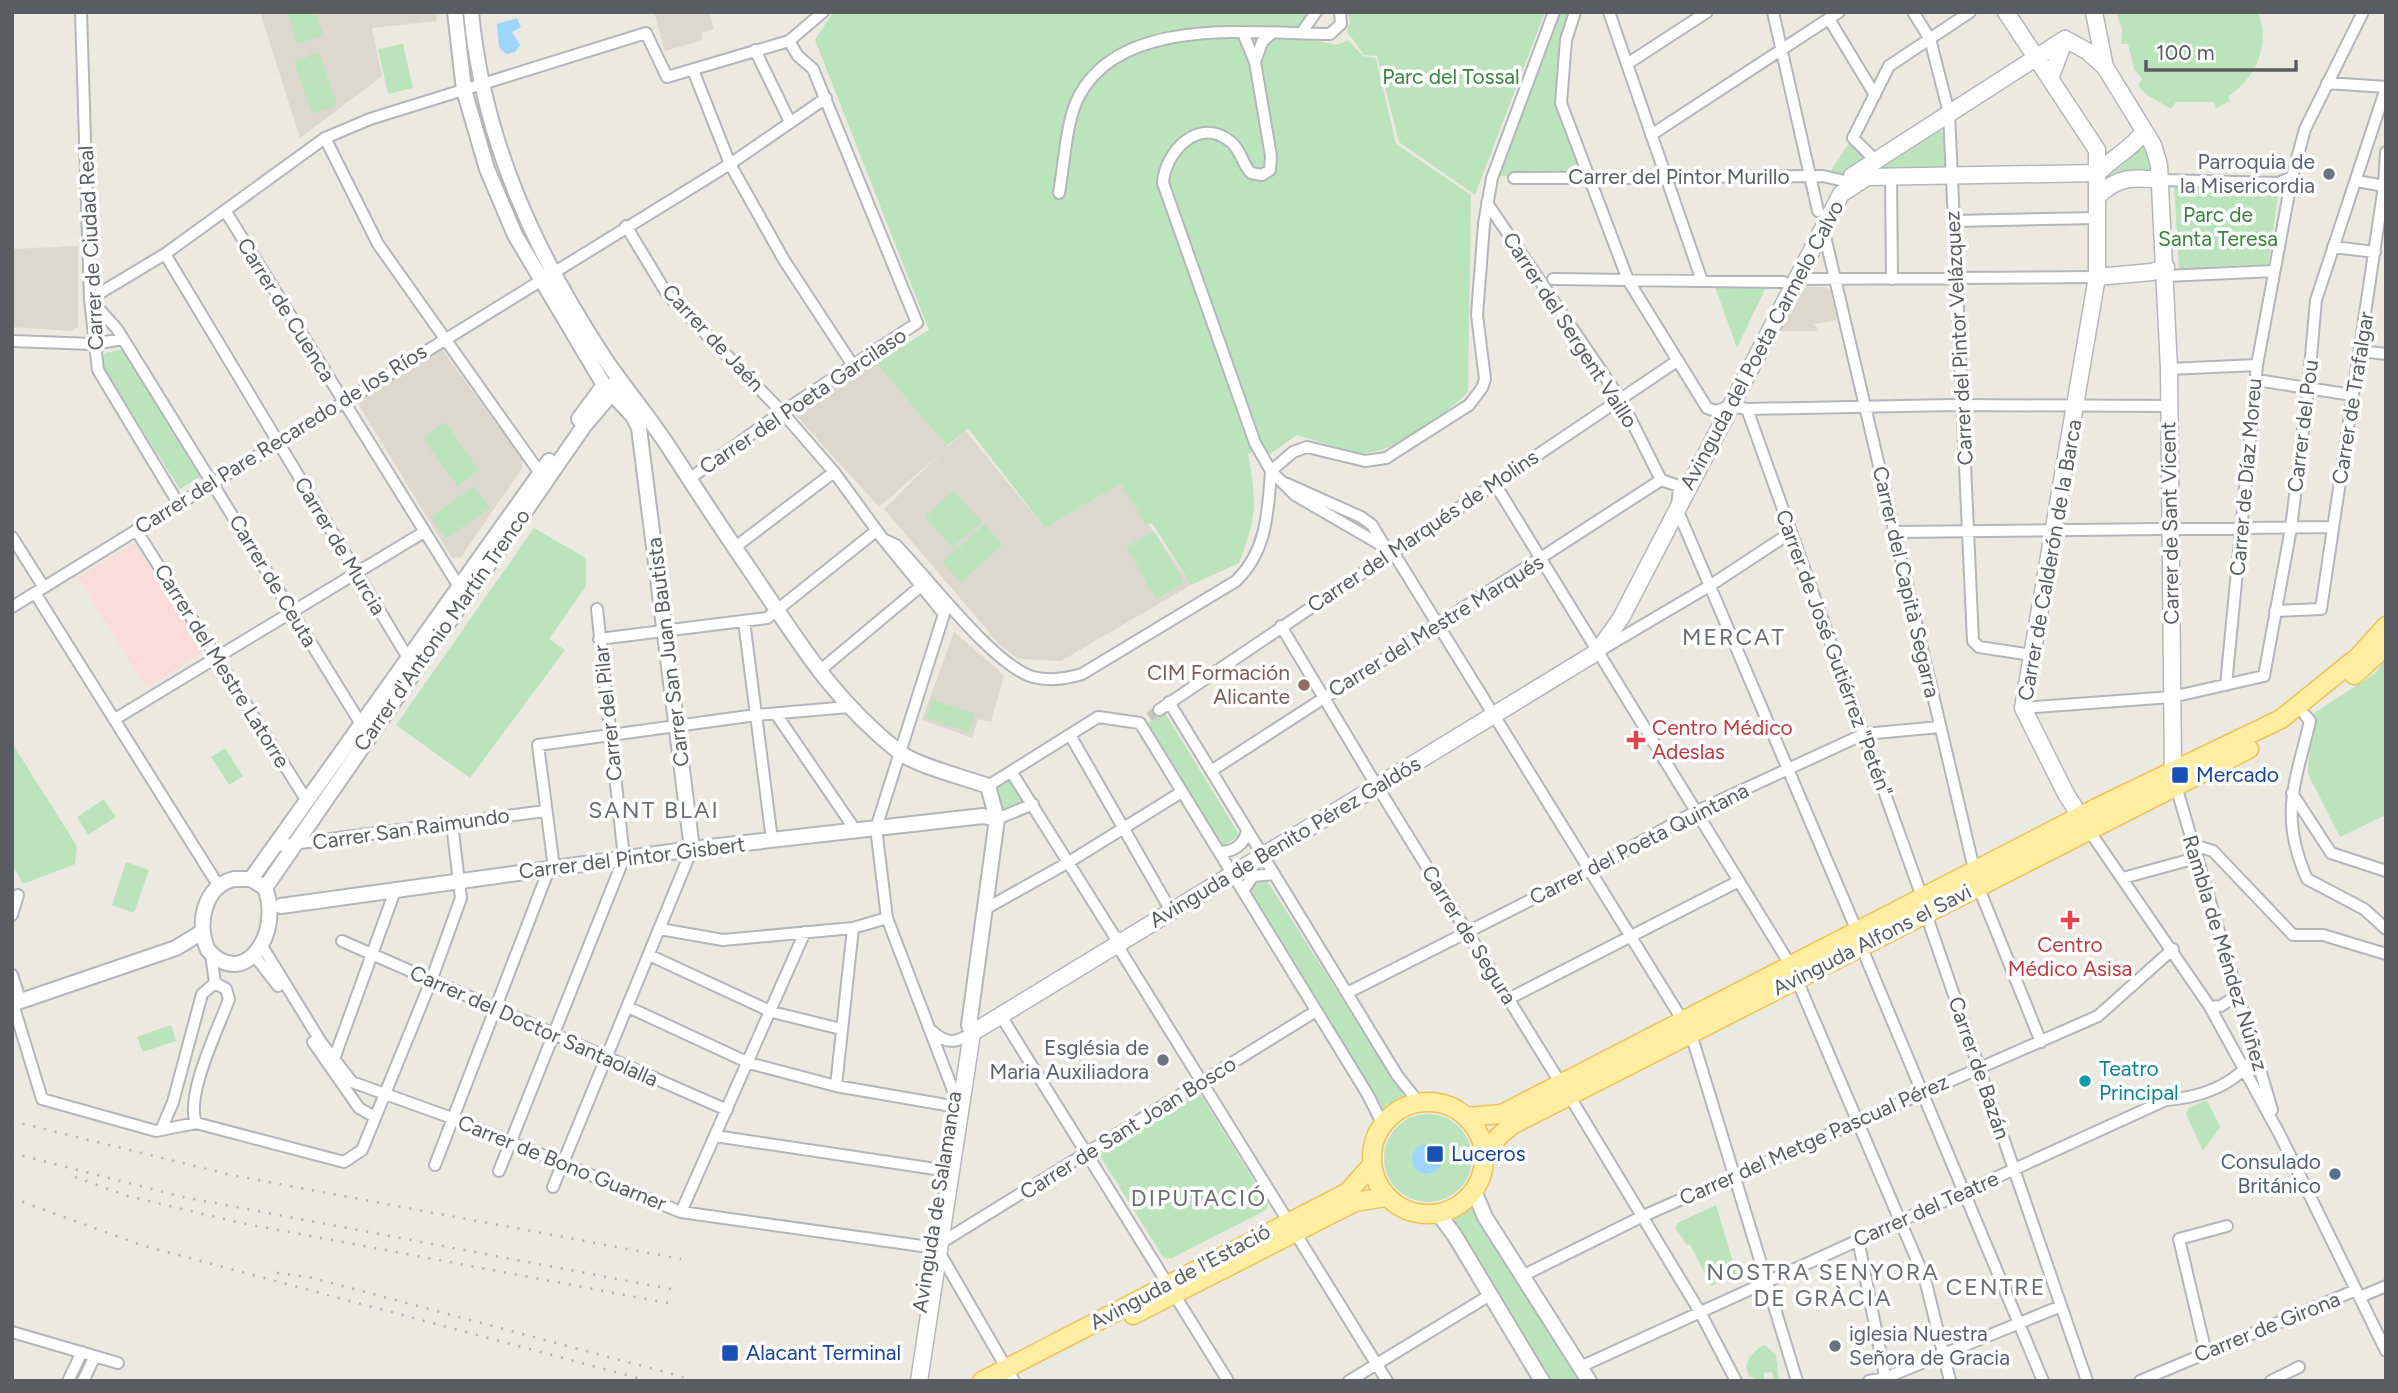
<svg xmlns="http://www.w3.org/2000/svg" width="2398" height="1393" viewBox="0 0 2398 1393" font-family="Figtree,sans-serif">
	<rect width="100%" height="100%" fill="#ece9e0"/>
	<path fill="#dcd8ce" d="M260 12H436L437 21 372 28 382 76 300 138Z
		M654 12H709L714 29 701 33 703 40 665 51Z
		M78 246V327L72 331 12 327V249Z
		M1807 287H1825L1830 291 1837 320 1814 324 1818 331H1781L1800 292Z
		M442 350 522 459V468L461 557 452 558 357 402Z
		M865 361 869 366 875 362 948 447 965 430 1045 528 1120 484 1191 585 1061 661 1019 659 1000 645 884 509 942 452 879 507 793 412Z
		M954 632 1004 675 991 722 978 719 972 738 922 720Z"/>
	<path fill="#faddda" d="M135 543 204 652 146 688 78 577Z"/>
	<path fill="#bce4bc" d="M287 12H316L323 35 297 44Z
		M833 12H1307L1304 25 1308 39 1337 45 1348 40 1363 56 1376 58 1396 144 1471 195 1468 392C1447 414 1392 455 1361 453 1349 453 1313 439 1297 435L1263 459 1258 450 1248 454C1257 503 1257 517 1239 563L1191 585 1152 523 1147 525 1120 484 1045 528 968 428 947 446 875 362 929 330 815 40Z
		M1348 12H1545L1475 195 1399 142 1377 56 1364 55 1347 32 1350 22Z
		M1554 12H1572L1561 103 1587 177 1493 176Z
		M2116 12H2258C2271 45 2256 78 2228 96L2230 101 2216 108 2214 102H2176L2171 109 2147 95 2138 86 2142 79 2134 69 2128 44H2121L2122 29Z
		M403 44 413 88 388 94 378 49Z
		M319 52 337 105 312 114 294 61Z
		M1938 129 1946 135 1947 162 1944 168 1875 170Z
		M1851 140 1871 159 1843 174 1830 172Z
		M2143 144 2154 174 2106 183 2105 171Z
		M2174 186 2279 189 2268 264 2179 269Z
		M1715 287H1766L1737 348Z
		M124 349 202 476 180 489 102 366 105 353Z
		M445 422 479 470 457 486 423 438Z
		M474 486 490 508 446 539 431 517Z
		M953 491 982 522 952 547 925 517Z
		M985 524 1002 545 961 582 942 562Z
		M534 528 586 558V586L549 639 565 650 470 778 396 725Z
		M1154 531 1184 583 1156 599 1126 547Z
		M2386 657V815L2340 837 2308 774 2311 715 2376 673Z
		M932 700 975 714 969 733 926 718Z
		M1165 713 1240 836 1222 846 1146 724Z
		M12 743 77 846 75 864 23 884 12 864Z
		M225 748 243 776 229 785 211 757Z
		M1012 778 1028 802 1002 809 996 788Z
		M104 799 116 817 88 835 77 817Z
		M126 862 149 870 134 913 112 905Z
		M1264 876 1406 1100 1384 1110 1247 888Z
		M171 1025 176 1041 143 1052 137 1037Z
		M1193 1093 1201 1095 1268 1204 1266 1210 1170 1259 1163 1257 1100 1156 1101 1150Z
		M2207 1100 2220 1127 2203 1151 2186 1114 2189 1108Z
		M1384 1158a44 44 0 1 1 88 0a44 44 0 1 1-88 0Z
		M1716 1205 1737 1275 1731 1277 1725 1267 1713 1273 1716 1284 1711 1286 1690 1244 1687 1245 1676 1229 1677 1223Z
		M1468 1206 1473 1208 1580 1381H1552L1451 1220 1452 1215Z
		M1765 1345 1776 1355 1779 1381H1774L1772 1372 1764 1373V1381C1760 1379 1756 1380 1753 1378 1737 1368 1754 1349 1765 1345Z"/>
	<path fill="#9ed5fe" d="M517 18 521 27 512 32 520 45 515 52 506 54 499 47 497 24Z
		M1412 1159a15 15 0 1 1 30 0a15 15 0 1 1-30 0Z"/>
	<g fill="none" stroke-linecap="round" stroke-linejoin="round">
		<path stroke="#c7c6c0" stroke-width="10" stroke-dasharray="10 5" stroke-linecap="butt" d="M1149 717 1159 710"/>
		<g stroke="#b3b6bb" stroke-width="14">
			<path id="minor" d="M81 12 90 299 98 370 178 503
				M1575 12 1566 40 1561 103 1628 280 1707 408 1716 411 1730 406 1747 409 1952 405 2168 406
				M1609 12 1702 281
				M1773 12 1818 211
				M1913 12 1930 39 1949 113 1973 641 1979 647 2032 655
				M1829 19 1875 95
				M1302 32 1316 12
				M1243 33 1255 62 1271 156 1270 170 1262 175 1251 173C1242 164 1241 150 1231 142 1199 115 1165 152 1163 183L1255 443 1271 471 1295 495 1393 552 1691 1034 1797 1381
				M755 50 790 122
				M1255 62 1262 42 1272 33
				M1627 64 1707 12
				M693 70 730 164 784 260 852 364
				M2327 83 2386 87
				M1651 135 1839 12
				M325 138 378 244 540 473
				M1876 161 1853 138 1889 66 1970 12
				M1891 175 1892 279
				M1514 178 1823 176 1844 181
				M2161 180 2278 183 2292 177
				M2357 181 2384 186
				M1059 193C1064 166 1066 122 1078 98 1120 14 1254 34 1330 34L1341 24 1340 12
				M1487 203 1621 400 1661 480
				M226 212 463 593
				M1954 221 2097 218
				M626 226 667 294 782 412 834 472 883 539 896 545C927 577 994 666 1033 677 1049 681 1066 679 1082 674L1236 581C1267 551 1268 512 1271 471
				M1823 228 1978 886 2041 1042
				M2333 247 2375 252
				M165 254 408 658
				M2166 276 2274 271
				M1553 279 1784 282
				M1794 279 2097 277
				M90 299 165 254 325 138 370 119 646 33 667 77 789 41 823 12
				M90 299 117 329 361 724
				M12 341 93 344 123 339
				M2360 351 2386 354
				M2169 369 2257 365
				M2257 380 2352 395
				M1747 409 1922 897
				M1271 471 1293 452 1307 447 1365 461 1386 458 1469 405 1482 388 1485 379 1477 315 1484 224 1492 178 1554 12
				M689 479 782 412 917 323 813 69 798 56 789 41
				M1661 480 1679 486 1677 509 1857 931
				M1285 483 1361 517 1372 525 1384 545
				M1495 484 1791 966 1925 1279 1950 1381
				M136 530 307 801
				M1896 532 2333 527
				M12 537 43 586
				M883 539 944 614 876 828 887 918 954 1093
				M734 548 834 472
				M35 593 218 885
				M12 607 730 164 826 98
				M2275 611 2321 609 2384 186 2386 152
				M744 621 772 840
				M1281 626 1372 778
				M599 639 767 618 876 531
				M1599 651 1711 585 1790 533
				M818 672 921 586
				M2226 685 2257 365 2292 177 2305 129 2363 12
				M1169 702 1397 1075 1419 1103
				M2023 708 2172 697 2264 676 2291 528 2308 390 2316 300 2386 88
				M1159 710 1677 361
				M776 714 856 831
				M2305 715 2310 721C2295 784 2279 815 2307 879L2364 909 2386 929
				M115 719 424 532
				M1140 723 1368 1095 1383 1125
				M1070 735 1167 904
				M1211 771 1661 480
				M1012 773 1115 937 1126 939
				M2175 783 2272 1110
				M988 786 1098 717 1140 723
				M1377 786 1561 1084
				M2292 793 2331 853 2386 871
				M997 819 1033 804
				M2088 829 2210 1007 2280 1135 2386 1351
				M2191 844 2213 851 2293 935H2323L2386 954
				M277 846 545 811
				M1219 852C1233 852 1245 845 1247 830
				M554 868 538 745 756 715 849 707
				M2123 878 2196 858
				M1243 891 1253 876 1274 874
				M987 908 1069 862 1180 793
				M1926 914 2087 1381
				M12 915 18 895
				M660 929 723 940 853 928 887 918
				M342 941 727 1110
				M1117 945C1207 1090 1296 1236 1387 1381
				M262 946 321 1042 352 1082 452 1118 681 1212 929 1247 938 1250 1014 1381
				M1861 946 2043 1381
				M254 955 278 986
				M649 955 772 1012 841 1029
				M12 975 21 1002
				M1349 992 1590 870 1697 811 1864 734 1940 727
				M1508 999 1739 881
				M13 1004 42 1099 156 1131 196 1123 344 1162 362 1150 431 981 461 898 452 824
				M628 1007 749 1063 836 1086 952 1106
				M2210 1007 2221 1006 2237 995
				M1001 1016 1228 1381
				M932 1031C947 1045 956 1043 972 1033
				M313 1042 359 1108 375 1117
				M334 1059 396 888
				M836 1086 853 928
				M1572 1092 1570 1097 1700 1312 1736 1381
				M196 1123C185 1095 219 1027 229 999L226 989 215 983
				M161 1130 173 1102 202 994 215 983 211 954
				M715 1136 942 1170
				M435 1165 549 869
				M499 1171 624 858 597 609
				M553 1187 692 849
				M681 1212 805 932
				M1858 1239 1886 1381
				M939 1244 1316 1011
				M1522 1276 1641 1217 2098 1016 2173 949
				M2360 1297 2386 1286
				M12 1332 118 1363
				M2206 1353 2179 1239 2227 1226
				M1580 1367 2166 1100C2199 1098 2237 1085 2255 1055
				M68 1381 82 1352
				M83 1381 94 1358
				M1349 1381 1490 1295
				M1869 1381 1885 1378 2061 1306
				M2140 1381 2356 1290
				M2271 1381 2299 1367"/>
		</g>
		<g stroke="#b3b6bb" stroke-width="18">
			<path id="tertiary" d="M455 12 464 90 487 169 515 235 604 385 633 416 639 428 692 849
				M471 12C483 140 535 253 605 359 626 390 650 418 670 449 697 491 724 532 752 573 800 643 830 697 899 752 915 765 966 778 988 786L997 819 969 1025 972 1033
				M579 419 604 385
				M234 879H251L265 888C283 933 244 991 208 950 196 924 204 886 234 879Z
				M251 879 549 461
				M265 888 584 426 612 393 614 384
				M281 906 692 849 983 816 997 819
				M12 1004 176 948 202 932
				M1474 1191 1485 1217 1589 1381
				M1438 1213 1455 1236 1542 1381"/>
		</g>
		<g stroke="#b4b7bd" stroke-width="19">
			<path id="secondary" d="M2006 12 2097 150V277L2023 708 2066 794 2087 827
				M2094 12 2105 67
				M2065 39 2087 51 2105 67 2153 145 2159 165 2169 369 2173 770
				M2050 79 2065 39
				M1852 176 2065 39
				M2098 196C2118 176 2134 177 2161 180
				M2097 277 2152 272 2166 267
				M919 1381 972 1033 1597 652 1621 618 1841 194 1867 177 2098 173C2113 157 2132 149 2144 131"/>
		</g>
		<g stroke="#f0c255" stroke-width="21">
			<path id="primary" d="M2354 675 2386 646
				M1372 1158a56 56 0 1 1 112 0a56 56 0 1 1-112 0Z
				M1466 1117 1502 1114 2096 808 2281 719 2358 657 2386 626
				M1484 1159 1498 1137 1512 1125 2249 749
				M1133 1315 1355 1202 1386 1197
				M982 1381 1348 1192 1371 1166"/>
		</g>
		<use href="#minor" stroke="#fff" stroke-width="10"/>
		<use href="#tertiary" stroke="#fff" stroke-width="14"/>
		<use href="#secondary" stroke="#fff" stroke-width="16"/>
		<use href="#primary" stroke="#feeea2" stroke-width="18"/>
		<path stroke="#b1b2b2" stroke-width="2.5" stroke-dasharray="2 9" stroke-linecap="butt" d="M12 1121 231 1175 681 1259
			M12 1153 183 1197 676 1290
			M75 1177 128 1196 236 1222 673 1304
			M12 1198 141 1245 649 1381
			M277 1273 313 1278 687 1378"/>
	</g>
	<g fill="#6b7280" stroke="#fff" stroke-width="2.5">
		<circle cx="2329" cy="174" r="7"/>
		<circle cx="1163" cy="1060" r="7"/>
		<circle cx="1835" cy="1346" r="7"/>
	</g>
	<circle fill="#8d6e63" stroke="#fff" stroke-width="2.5" cx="1304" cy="685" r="7"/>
	<g fill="#e0444e" stroke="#fff" stroke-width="2.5">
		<path d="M1632.5 729.5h7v7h7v7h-7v7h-7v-7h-7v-7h7z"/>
		<path d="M2066.5 909.5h7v7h7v7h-7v7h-7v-7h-7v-7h7z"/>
	</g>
	<g fill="#1a4fb4" stroke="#fff" stroke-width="2.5">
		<rect x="2171" y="766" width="18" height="18" rx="3.5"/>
		<rect x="1426" y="1145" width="18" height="18" rx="3.5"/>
		<rect x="721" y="1344" width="18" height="18" rx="3.5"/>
	</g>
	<circle fill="#0f9aa8" stroke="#fff" stroke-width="2.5" cx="2085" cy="1081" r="7"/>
	<circle fill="#5c6f8a" stroke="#fff" stroke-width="2.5" cx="2335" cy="1174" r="7"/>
	<g text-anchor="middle" stroke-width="7" stroke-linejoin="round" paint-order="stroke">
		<g font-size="21" fill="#358438" stroke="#fff">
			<text x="1451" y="84">Parc del Tossal</text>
			<text x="2218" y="222">Parc de<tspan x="2218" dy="24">Santa Teresa</tspan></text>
		</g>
		<g font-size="21" fill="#5b616d" stroke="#fff" text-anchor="end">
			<text x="2315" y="169">Parroquia de<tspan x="2315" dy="24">la Misericordia</tspan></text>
			<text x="1149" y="1055">Església de<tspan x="1149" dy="24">Maria Auxiliadora</tspan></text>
			<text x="1849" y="1341" text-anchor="start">iglesia Nuestra<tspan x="1849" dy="24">Señora de Gracia</tspan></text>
		</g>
		<g font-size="21" fill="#595d61" stroke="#fff">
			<text x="1679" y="184">Carrer del Pintor Murillo</text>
			<text transform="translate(91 248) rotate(-93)" y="7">Carrer de Ciudad Real</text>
			<text transform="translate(286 310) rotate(58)" y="7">Carrer de Cuenca</text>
			<text transform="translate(1570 330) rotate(57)" y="7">Carrer del Sergent Vaillo</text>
			<text transform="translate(713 338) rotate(47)" y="7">Carrer de Jaén</text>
			<text transform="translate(1959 338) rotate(-93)" y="7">Carrer del Pintor Velázquez</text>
			<text transform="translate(1762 345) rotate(-62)" y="7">Avinguda del Poeta Carmelo Calvo</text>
			<text transform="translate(2353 398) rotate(-81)" y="7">Carrer de Trafalgar</text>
			<text transform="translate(803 401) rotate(-34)" y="7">Carrer del Poeta Garcilaso</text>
			<text transform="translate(2303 426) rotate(-83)" y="7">Carrer del Pou</text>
			<text transform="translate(281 439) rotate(-32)" y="7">Carrer del Pare Recaredo de los Ríos</text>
			<text transform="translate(2246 477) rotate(-85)" y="7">Carrer de Díaz Moreu</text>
			<text transform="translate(2170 523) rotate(-91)" y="7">Carrer de Sant Vicent</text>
			<text transform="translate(1423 531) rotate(-34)" y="7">Carrer del Marqués de Molins</text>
			<text transform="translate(340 546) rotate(59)" y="7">Carrer de Murcia</text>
			<text transform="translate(2050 560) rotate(-80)" y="7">Carrer de Calderón de la Barca</text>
			<text transform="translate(273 581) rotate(59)" y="7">Carrer de Ceuta</text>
			<text transform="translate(1906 582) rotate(77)" y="7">Carrer del Capità Segarra</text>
			<text transform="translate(1436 626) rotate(-32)" y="7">Carrer del Mestre Marqués</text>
			<text transform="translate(442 630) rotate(-55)" y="7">Carrer d'Antonio Martín Trenco</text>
			<text transform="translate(668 652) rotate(-97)" y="7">Carrer San Juan Bautista</text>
			<text transform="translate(1834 653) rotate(70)" y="7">Carrer de José Gutiérrez "Petén"</text>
			<text transform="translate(222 666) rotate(58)" y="7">Carrer del Mestre Latorre</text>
			<text transform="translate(608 713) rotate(-96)" y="7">Carrer del Pilar</text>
			<text transform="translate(411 829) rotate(-8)" y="7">Carrer San Raimundo</text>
			<text transform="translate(1285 842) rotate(-31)" y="7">Avinguda de Benito Pérez Galdós</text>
			<text transform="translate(1639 844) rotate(-27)" y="7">Carrer del Poeta Quintana</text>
			<text transform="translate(632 858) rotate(-7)" y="7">Carrer del Pintor Gisbert</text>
			<text transform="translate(1469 935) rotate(58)" y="7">Carrer de Segura</text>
			<text transform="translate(1872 940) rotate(-27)" y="7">Avinguda Alfons el Savi</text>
			<text transform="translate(2225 953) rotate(73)" y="7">Rambla de Méndez Núñez</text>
			<text transform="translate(534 1026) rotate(24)" y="7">Carrer del Doctor Santaolalla</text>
			<text transform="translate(1979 1068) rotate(71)" y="7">Carrer de Bazán</text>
			<text transform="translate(1128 1128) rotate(-32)" y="7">Carrer de Sant Joan Bosco</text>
			<text transform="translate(1814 1140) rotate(-24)" y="7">Carrer del Metge Pascual Pérez</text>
			<text transform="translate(562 1163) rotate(22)" y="7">Carrer de Bono Guarner</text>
			<text transform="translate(937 1202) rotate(-81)" y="7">Avinguda de Salamanca</text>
			<text transform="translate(1926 1209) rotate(-24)" y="7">Carrer del Teatre</text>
			<text transform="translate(1180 1277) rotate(-28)" y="7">Avinguda de l'Estació</text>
			<text transform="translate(2267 1327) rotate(-22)" y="7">Carrer de Girona</text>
		</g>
		<g font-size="21" fill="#785e54" stroke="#fff" text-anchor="end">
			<text x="1290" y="680">CIM Formación<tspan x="1290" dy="24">Alicante</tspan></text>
		</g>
		<g font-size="21" fill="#be3a42" stroke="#fff" text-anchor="start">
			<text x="1652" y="735">Centro Médico<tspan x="1652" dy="24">Adeslas</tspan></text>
			<text x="2070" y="952" text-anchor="middle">Centro<tspan x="2070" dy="24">Médico Asisa</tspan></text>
		</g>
		<g font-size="21" fill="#164399" stroke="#fff" text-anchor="start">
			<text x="2196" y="782">Mercado</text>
			<text x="1451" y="1161">Luceros</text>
			<text x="746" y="1360">Alacant Terminal</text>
		</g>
		<g font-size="21" fill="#0d838f" stroke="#fff" text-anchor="start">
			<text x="2099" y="1076">Teatro<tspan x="2099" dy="24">Principal</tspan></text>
		</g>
		<g font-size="21" fill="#4e5e75" stroke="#fff" text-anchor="end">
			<text x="2321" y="1169">Consulado<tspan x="2321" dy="24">Británico</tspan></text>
		</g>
		<g font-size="23" letter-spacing="2" fill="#6a6e73" stroke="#fff">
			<text x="1734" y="645">MERCAT</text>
			<text x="654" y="818">SANT BLAI</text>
			<text x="1199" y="1206">DIPUTACIÓ</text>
			<text x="1823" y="1280">NOSTRA SENYORA<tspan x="1823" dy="26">DE GRÀCIA</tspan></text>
			<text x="1996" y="1295">CENTRE</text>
		</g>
	</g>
	<rect width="2398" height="1393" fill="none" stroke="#595d61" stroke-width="28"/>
	<path d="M2146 60v10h150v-10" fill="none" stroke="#595d61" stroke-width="3.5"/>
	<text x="2156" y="60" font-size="21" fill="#595d61" stroke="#ffffff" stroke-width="5" paint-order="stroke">100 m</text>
</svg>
